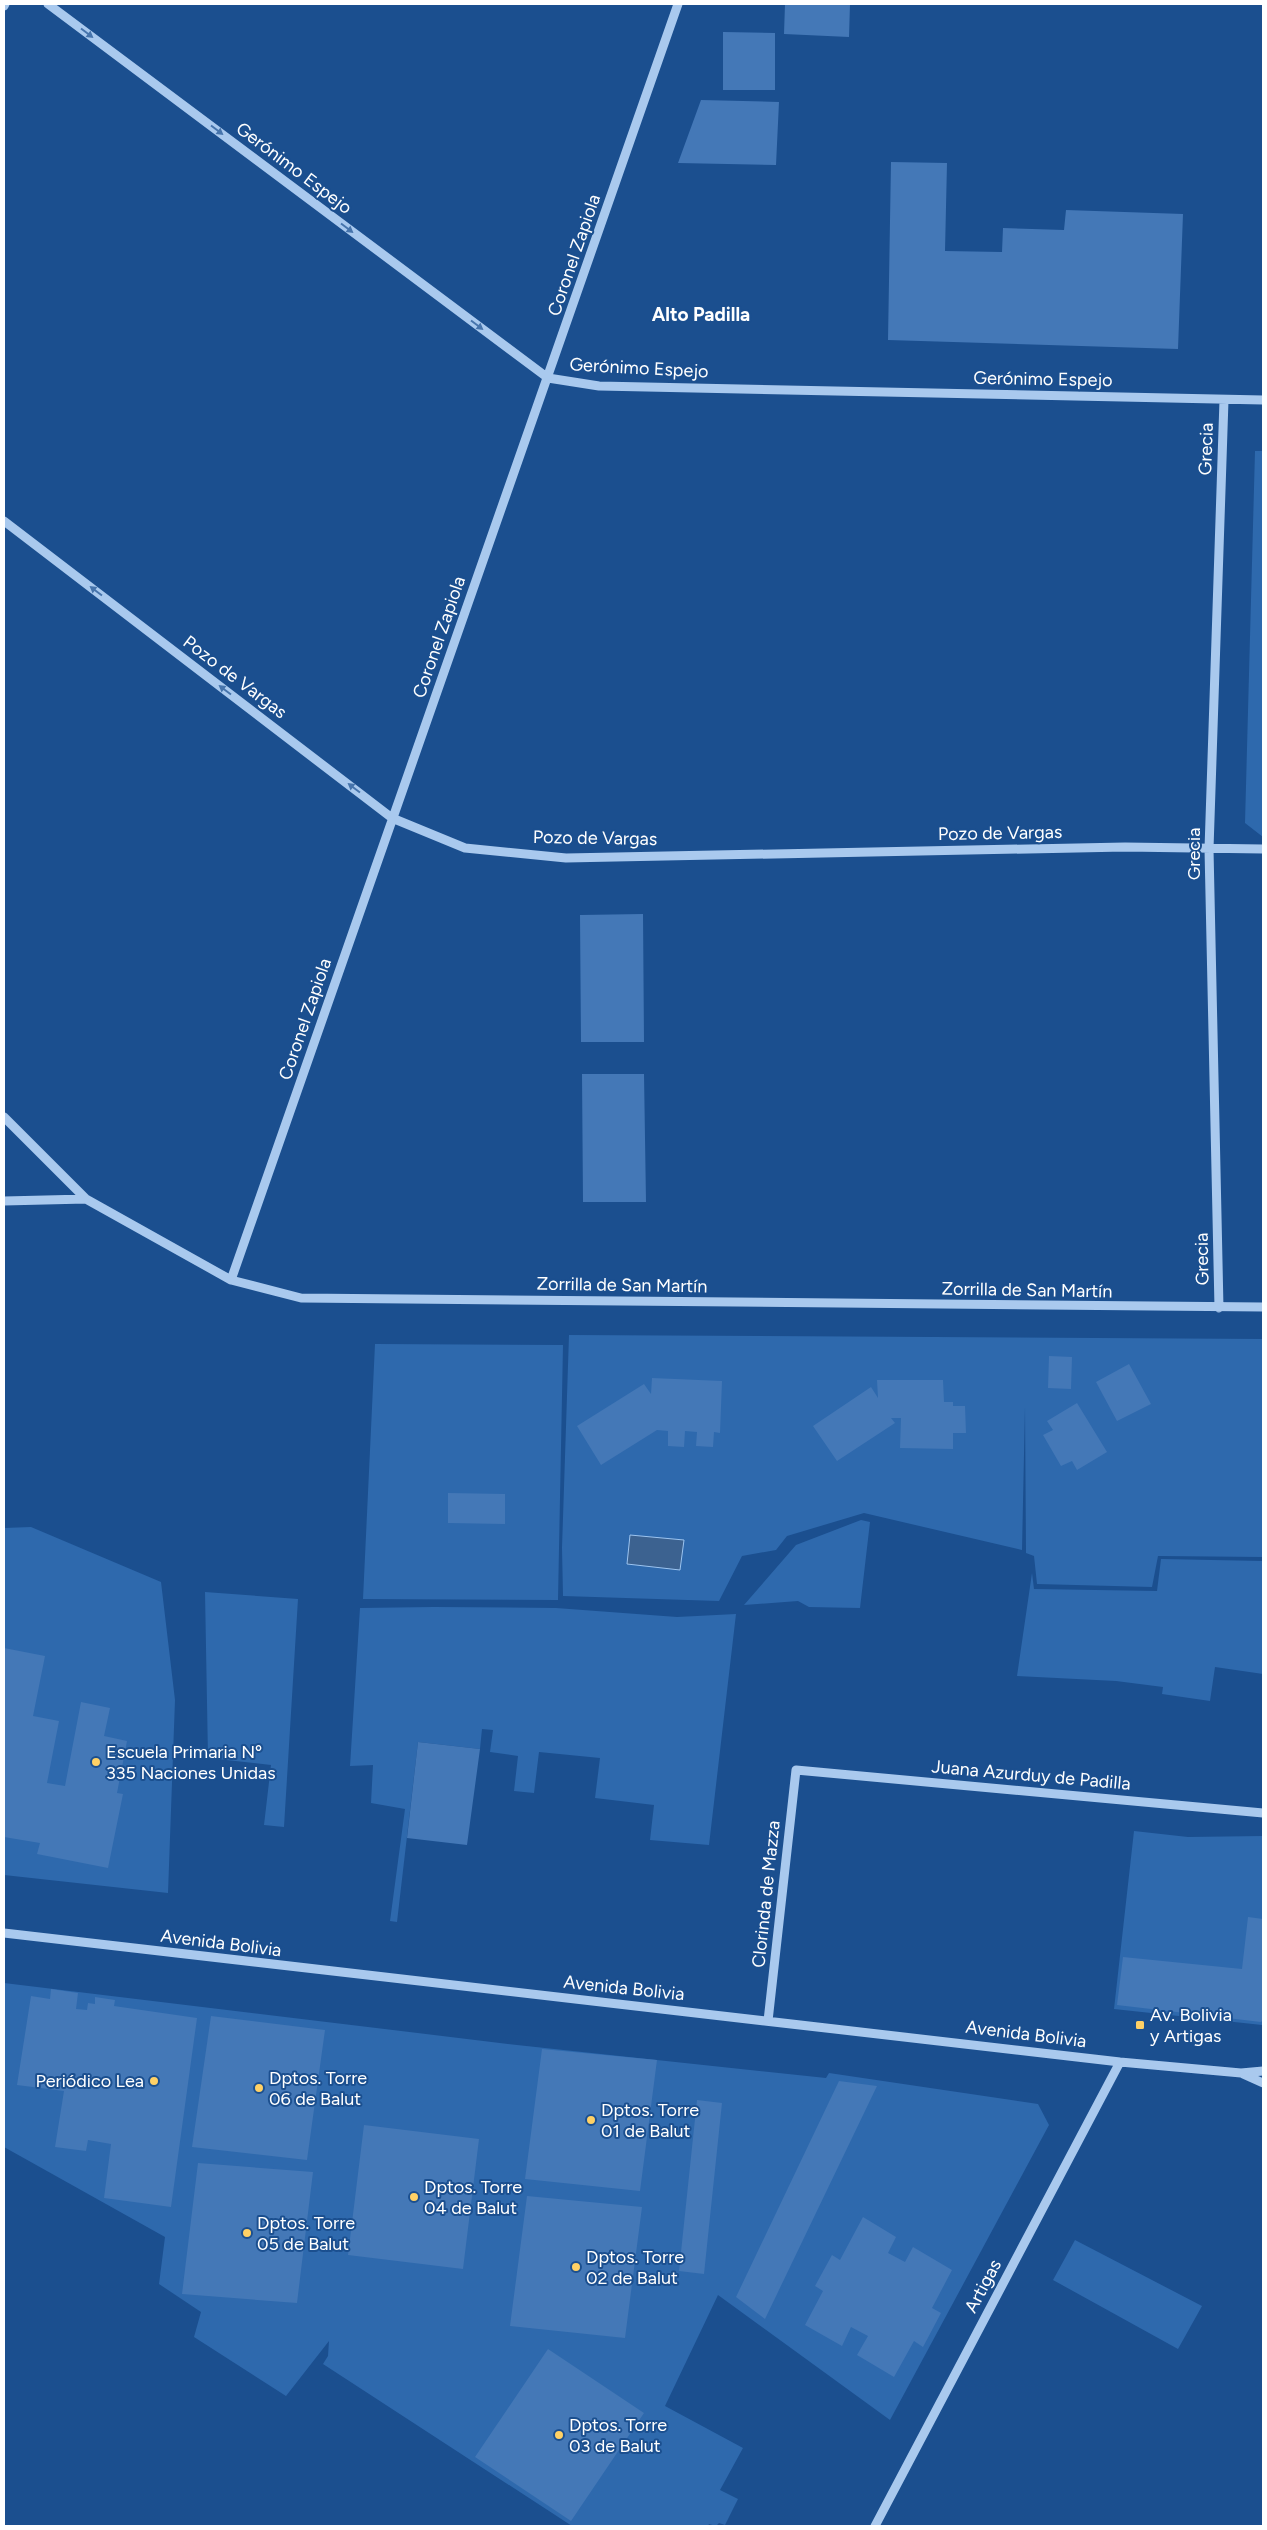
<svg xmlns="http://www.w3.org/2000/svg" width="1267" height="2530" viewBox="0 0 1267 2530" font-family="Figtree,sans-serif">
	<rect width="100%" height="100%" fill="#1b4f8f"/>
	<path fill="#2e69ad" d="M1255 451H1263V837L1245 823Z
		M569 1335 1263 1339V1557L1158 1556 1152 1587 1037 1584 1034 1556 1026 1553 1025 1407 1022 1550 864 1513 787 1536 776 1550 742 1556 719 1601 563 1596 562 1548Z
		M375 1344 563 1345 558 1600 363 1599Z
		M861 1520 870 1522 860 1608 809 1607 798 1601 744 1605 796 1545Z
		M31 1527 161 1582 175 1700 168 1893 4 1875V1528Z
		M1161 1559 1263 1561V1674L1215 1667 1210 1701 1162 1694 1163 1687 1116 1681 1017 1676 1032 1573 1034 1589 1157 1591Z
		M205 1592 298 1599 284 1827 264 1825 271 1765 208 1758Z
		M434 1607 556 1608 677 1617 736 1614 709 1845 650 1840 654 1805 595 1798 600 1758 539 1752 534 1793 514 1791 518 1756 490 1752 493 1730 482 1729 480 1749 418 1742 397 1922 390 1921 405 1809 371 1803 373 1765 350 1766 360 1608Z
		M1134 1831 1188 1837 1263 1836 1262 2025 1114 2009Z
		M4 1983 517 2045 826 2078 829 2073 1038 2104 1049 2125 890 2420 718 2295 665 2406 743 2448 720 2490 738 2499 725 2525 719 2523 716 2526 709 2524 708 2526H572L323 2364 328 2356 329 2341 286 2396 194 2337 201 2312 159 2284 165 2237 4 2147Z
		M1075 2240 1202 2306 1178 2349 1053 2280Z"/>
	<path fill="#3c6290" stroke="#9cc4f0" d="M630 1535 684 1540 680 1570 627 1564Z"/>
	<path fill="#4478b7" d="M785 4H850L849 37 784 34Z
		M723 32 775 33V90H723Z
		M701 100 779 102 776 165 678 163Z
		M891 162 947 163 945 251 1002 252 1003 228 1064 230 1066 210 1183 214 1178 349 888 340Z
		M643 914 644 1042H581L580 915Z
		M582 1074H644L646 1202H583Z
		M1049 1356 1072 1357 1071 1389 1048 1388Z
		M1129 1364 1151 1404 1117 1421 1096 1382Z
		M652 1378 722 1381 720 1433 714 1432 713 1447 696 1446 697 1432 685 1431 684 1447 668 1446V1431L657 1430 601 1465 577 1426 644 1384 651 1394Z
		M877 1380H943L944 1402H953V1406H965L966 1433H953V1449L900 1448 901 1418H891L895 1423 837 1461 813 1426 871 1387 878 1398Z
		M1077 1403 1107 1452 1077 1470 1072 1461 1061 1466 1043 1435 1053 1430 1047 1421Z
		M448 1493 505 1494V1524L448 1523Z
		M4 1648 45 1656 33 1716 59 1721 47 1783 65 1786 81 1702 110 1708 104 1736 127 1741 117 1793 123 1794 108 1868 37 1854 40 1843 4 1837Z
		M418 1742 480 1749 467 1845 407 1838Z
		M1248 1917 1263 1919V2020L1261 2022 1117 2005 1123 1957 1242 1969Z
		M51 1989 78 1993 76 2009 87 2010 88 2003 95 2004V1997L115 2000 114 2006 197 2018 171 2207 104 2198 111 2144 88 2140 86 2151 55 2147 64 2091 17 2085 31 1996 50 1999Z
		M211 2016 325 2030 307 2160 192 2147Z
		M542 2049 657 2060 640 2191 525 2179Z
		M839 2081 877 2086 765 2319 736 2297Z
		M697 2100 722 2103 704 2274 679 2271Z
		M364 2125 479 2139 463 2269 348 2255Z
		M198 2163 313 2172 297 2303 182 2294Z
		M527 2196 642 2207 625 2338 510 2326Z
		M863 2217 896 2237 888 2253 905 2262 913 2247 952 2270 932 2308 941 2313 923 2347 914 2341 894 2377 857 2355 868 2336 851 2327 842 2346 805 2325 823 2291 815 2286 832 2255 840 2260Z
		M548 2349 644 2413 571 2521 475 2457Z"/>
	<g fill="none" stroke-linecap="round" stroke-linejoin="round">
		<path stroke="#a9c9ee" stroke-width="9" d="M48 4 548 378 599 386 1263 400
			M4 6 5 4
			M4 521 392 818 465 848 566 858 1125 847 1263 849
			M4 1117 86 1199
			M4 1201 86 1199 231 1280 301 1298 1263 1307
			M231 1280 678 4
			M1219 1308 1209 849 1224 400
			M4 1933 1120 2062 1241 2073 1263 2071
			M768 2021 796 1770 1263 1813
			M1243 2074 1263 2083
			M875 2526 1120 2062"/>
	</g>
	<defs><path id="oneway-solid" d="M-6-.8H1V-3.2L6.5 0L1 3.2V.8H-6Z" transform="scale(1.25)"/></defs>
	<g fill="#4674ac">
		<use href="#oneway-solid" transform="translate(87 33) rotate(37)"/>
		<use href="#oneway-solid" transform="translate(217 130) rotate(37)"/>
		<use href="#oneway-solid" transform="translate(347 228) rotate(37)"/>
		<use href="#oneway-solid" transform="translate(477 325) rotate(37)"/>
		<use href="#oneway-solid" transform="translate(96 591) rotate(-143)"/>
		<use href="#oneway-solid" transform="translate(225 690) rotate(-143)"/>
		<use href="#oneway-solid" transform="translate(354 788) rotate(-143)"/>
	</g>
	<g fill="#ffd166" stroke="#1b4f8f" stroke-width="2">
		<circle cx="96" cy="1762" r="5"/>
		<rect x="1135" y="2020" width="10" height="10" rx="2.5"/>
		<circle cx="154" cy="2081" r="5"/>
		<circle cx="259" cy="2088" r="5"/>
		<circle cx="591" cy="2120" r="5"/>
		<circle cx="414" cy="2197" r="5"/>
		<circle cx="247" cy="2233" r="5"/>
		<circle cx="576" cy="2267" r="5"/>
		<circle cx="559" cy="2435" r="5"/>
	</g>
	<g text-anchor="middle" stroke-width="4" stroke-linejoin="round" paint-order="stroke">
		<g font-size="18" fill="#fff" stroke="#1b4f8f">
			<text transform="translate(294 168) rotate(37)" y="6">Gerónimo Espejo</text>
			<text transform="translate(574 255) rotate(-71)" y="6">Coronel Zapiola</text>
			<text transform="translate(639 368) rotate(3)" y="6">Gerónimo Espejo</text>
			<text transform="translate(1043 379) rotate(1)" y="6">Gerónimo Espejo</text>
			<text transform="translate(1206 449) rotate(-88)" y="6">Grecia</text>
			<text transform="translate(439 637) rotate(-71)" y="6">Coronel Zapiola</text>
			<text transform="translate(235 677) rotate(37)" y="6">Pozo de Vargas</text>
			<text transform="translate(1000 833) rotate(-1)" y="6">Pozo de Vargas</text>
			<text transform="translate(595 838) rotate(1)" y="6">Pozo de Vargas</text>
			<text transform="translate(1194 854) rotate(-90)" y="6">Grecia</text>
			<text transform="translate(305 1019) rotate(-71)" y="6">Coronel Zapiola</text>
			<text transform="translate(1202 1259) rotate(-91)" y="6">Grecia</text>
			<text transform="translate(622 1285) rotate(1)" y="6">Zorrilla de San Martín</text>
			<text transform="translate(1027 1290) rotate(1)" y="6">Zorrilla de San Martín</text>
			<text transform="translate(1031 1775) rotate(5)" y="6">Juana Azurduy de Padilla</text>
			<text transform="translate(766 1894) rotate(-84)" y="6">Clorinda de Mazza</text>
			<text transform="translate(221 1943) rotate(7)" y="6">Avenida Bolivia</text>
			<text transform="translate(624 1988) rotate(6)" y="6">Avenida Bolivia</text>
			<text transform="translate(1026 2034) rotate(7)" y="6">Avenida Bolivia</text>
			<text transform="translate(983 2286) rotate(-62)" y="6">Artigas</text>
		</g>
		<g font-size="18" fill="#fff" stroke="#1b4f8f" text-anchor="start">
			<text x="106" y="1758">Escuela Primaria Nº<tspan x="106" dy="21">335 Naciones Unidas</tspan></text>
			<text x="1150" y="2021">Av. Bolivia<tspan x="1150" dy="21">y Artigas</tspan></text>
			<text x="269" y="2084">Dptos. Torre<tspan x="269" dy="21">06 de Balut</tspan></text>
			<text x="144" y="2087" text-anchor="end">Periódico Lea</text>
			<text x="601" y="2116">Dptos. Torre<tspan x="601" dy="21">01 de Balut</tspan></text>
			<text x="424" y="2193">Dptos. Torre<tspan x="424" dy="21">04 de Balut</tspan></text>
			<text x="257" y="2229">Dptos. Torre<tspan x="257" dy="21">05 de Balut</tspan></text>
			<text x="586" y="2263">Dptos. Torre<tspan x="586" dy="21">02 de Balut</tspan></text>
			<text x="569" y="2431">Dptos. Torre<tspan x="569" dy="21">03 de Balut</tspan></text>
		</g>
		<g font-size="19" font-weight="bold" fill="#fff" stroke="#1b4f8f">
			<text x="701" y="321">Alto Padilla</text>
		</g>
	</g>
	<rect width="1267" height="2530" fill="none" stroke="#ffffff" stroke-width="10"/>
</svg>
